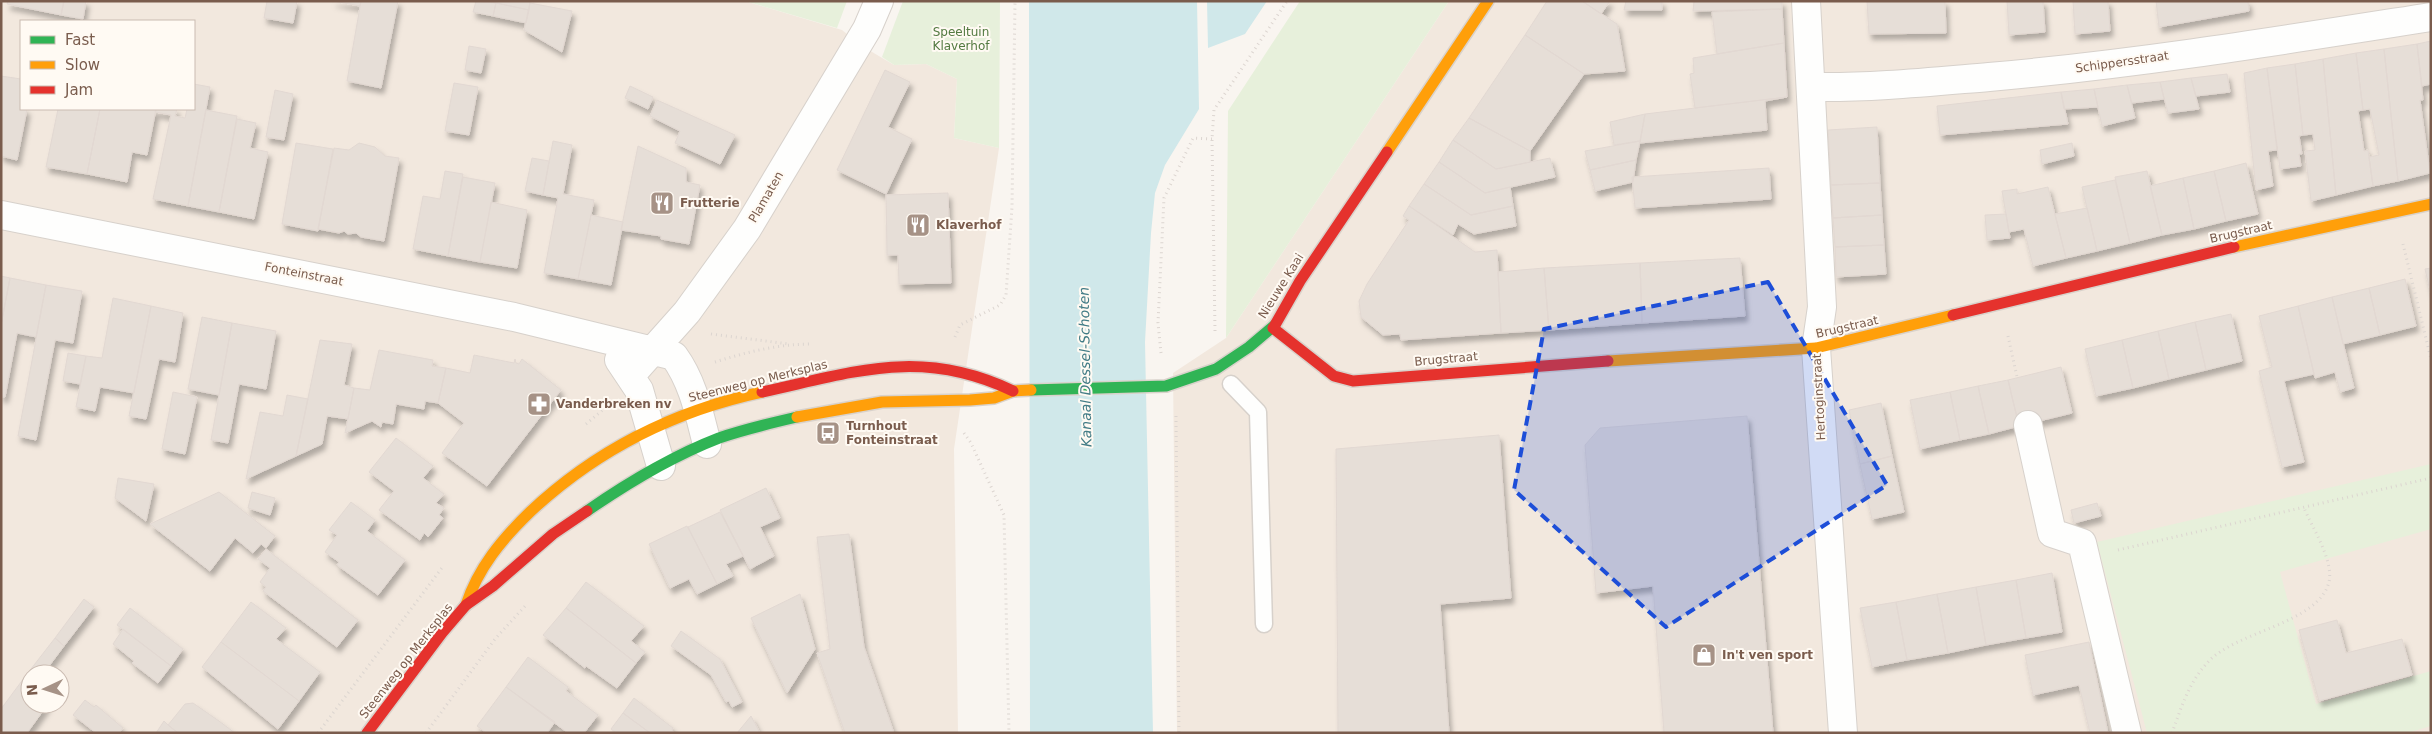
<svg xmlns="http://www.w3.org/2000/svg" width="2432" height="734" viewBox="0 0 2432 734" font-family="'DejaVu Sans',sans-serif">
	<defs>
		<filter id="shadow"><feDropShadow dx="3" dy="5.5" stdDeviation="2.5" flood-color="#0004"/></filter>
	</defs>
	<rect width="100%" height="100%" fill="#f9f5f0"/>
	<path fill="#f2e8de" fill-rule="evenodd" d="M1 1H745L842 30 862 46 894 65 926 64 957 79 954 138 999 148 954 449 958 733H1ZM21 21H194V109H21ZM30 674H60V704H30Z
		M1449 1H2431V733H1177L1173 373 1226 338Z"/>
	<path fill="#e7f0db" d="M745 1H847L837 28Z
		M903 1H1000L999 148 954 138 957 79 926 64 894 65 882 57Z
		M1300 1H1449L1226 338 1228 111Z
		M2431 464V529L2280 572 2316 704 2431 671V726L2407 733H2147L2097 542Z"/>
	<path fill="#d0e8ea" d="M1029 1H1197L1199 109 1165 165 1155 193 1151 233 1145 342 1153 733H1030Z
		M1207 1H1267L1245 34 1208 48Z"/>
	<path fill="#e6ded7" stroke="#e2d8d2" filter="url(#shadow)" d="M8 1H64L61 15 7 4Z
		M64 1H86L83 19 61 15Z
		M267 1H297L293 23 264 18Z
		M333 1H361L360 6Z
		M361 1H398L381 88 347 81Z
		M476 1 496 3 493 16 473 12Z
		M487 1H530L529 10Z
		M1547 1H1582L1617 24 1625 71 1584 74 1525 35Z
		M1582 1H1610L1601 14Z
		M1626 1H1662V10H1624Z
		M1694 1H1782V9L1693 11Z
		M1867 1H1945L1946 33 1869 34Z
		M2007 1H2043L2045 32 2009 35Z
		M2073 1H2108L2110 31 2075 34Z
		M2156 1H2248L2249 11 2159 27Z
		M496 3 529 10 526 23 493 16Z
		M530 3 572 11 562 52 524 30Z
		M1782 9 1784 43 1717 54 1712 12Z
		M1525 35 1584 74 1530 151 1469 118Z
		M2431 41V84L2422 86 2417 44Z
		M1784 43 1787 97 1695 108 1690 74 1694 73 1693 58Z
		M2417 44 2423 100H2420L2430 173 2398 181 2384 49Z
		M469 46 486 49 481 73 465 70Z
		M2384 49 2398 181 2373 186 2369 157 2379 155 2370 109 2363 110 2356 53Z
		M2356 53 2363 110 2358 111 2364 151 2368 150 2373 186 2336 195 2323 59Z
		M2323 59 2336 195 2311 201 2305 151 2315 150 2313 134 2303 135 2295 64Z
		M2295 64 2303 135 2299 136 2302 154H2299L2301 166 2280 169 2267 68Z
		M2267 68 2277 150 2268 151 2273 186 2256 190 2244 73Z
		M885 70 910 82 888 127 912 139 886 194 837 170Z
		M2227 74 2230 92 2196 96 2191 78Z
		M1 76 21 79V109H27L17 160 1 156Z
		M2191 78 2199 109 2168 113 2160 82Z
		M2160 82 2164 99 2132 103 2127 85Z
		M454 83 478 87 469 135 445 131Z
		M194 84 210 87 188 206 153 199 171 115 155 112 156 109H177L175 116 185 118 187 109H194Z
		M2127 85 2135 118 2102 126 2094 89Z
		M630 86 653 97 648 109 625 98Z
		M2094 89 2098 107 2064 109 2061 92Z
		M275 90 293 94 284 140 266 137Z
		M2061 92 2068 124 1940 135 1937 106Z
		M1787 97 1765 101 1767 130 1640 143 1645 114Z
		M657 100 735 135 720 164 675 143 680 131 650 116Z
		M58 109H100L87 174 46 167Z
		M100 109H156L147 155 132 152 127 182 87 174Z
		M206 110 237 116 219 212 188 206Z
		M1645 114 1640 141 1614 145 1610 122Z
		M1469 118 1530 151V162L1496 169 1453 140Z
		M237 119 256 123 250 148 268 152 254 219 219 212Z
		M1877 127 1880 183 1831 185 1828 130Z
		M1453 140 1496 169 1550 158 1555 177 1485 193 1439 162Z
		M553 141 572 145 563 194 594 200 578 279 544 273 558 198 543 195Z
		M1640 141 1636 160 1590 170 1585 151Z
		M296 143 333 149 318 231 282 224Z
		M359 143 375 147 385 156 399 158 384 241 361 237 356 233 348 234 344 231 339 233 318 229 334 148 349 150Z
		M2072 143 2074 156 2042 164 2040 150Z
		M638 146 686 168V182L700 185 689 244 661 239V236L621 230Z
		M532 158 549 161 543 195 525 191Z
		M1636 160 1633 182 1595 191 1590 170Z
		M1439 162 1485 193 1510 187 1513 206 1471 215 1424 184Z
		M2246 163 2258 214 2226 221 2214 171Z
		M1769 168 1771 199 1635 208 1632 177Z
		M445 171 463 174 448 256 413 249 423 196 440 199Z
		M2147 171 2162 235 2130 243 2115 177Z
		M2214 171 2226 221 2194 229 2183 178Z
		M463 177 495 183 480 262 448 256Z
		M2183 178 2194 229 2162 235 2150 186Z
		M2115 180 2130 243 2097 251 2082 187Z
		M1880 183 1882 215 1833 218 1831 185Z
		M1424 184 1471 215 1513 206 1516 226 1474 234 1458 224 1453 235 1409 206Z
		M2048 187 2066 258 2033 266 2024 229 2009 232 2002 191 2017 189V194Z
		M948 193 951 283 899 284 898 255H887L886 195Z
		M491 202 527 210 517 268 480 262Z
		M1409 206 1475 252 1497 250 1501 333 1401 340 1400 334 1383 335 1361 317 1359 301 1367 284 1409 220 1403 216Z
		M2087 208 2097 251 2066 258 2055 214Z
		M2006 214 2010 238 1987 240 1985 215Z
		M591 215 623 222 611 285 578 279Z
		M1882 215 1884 245 1835 247 1833 218Z
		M1884 245 1886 274 1836 277 1835 247Z
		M1740 258 1745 316 1642 323 1640 263Z
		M1640 263 1642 323 1549 330 1544 268Z
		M1544 268 1549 330 1501 333 1498 272Z
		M2431 268V295L2425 269Z
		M1 276 10 278 1 325Z
		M10 278 46 285 36 337 17 333 5 397H1V325Z
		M2405 279 2416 326 2380 335 2369 288Z
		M46 285 82 291 73 343 55 340 36 440 18 436Z
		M2369 288 2380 335 2343 344 2332 297Z
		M2332 297 2354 388 2340 392 2335 372 2315 378 2298 306Z
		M113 298 151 306 134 393 100 387 95 411 76 407 86 356 102 358Z
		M151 306 183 313 175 362 159 359 146 419 129 416Z
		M2298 306 2314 374 2284 381 2304 462 2282 467 2259 371 2272 367 2259 316Z
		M2231 314 2242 361 2206 370 2195 322Z
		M202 317 232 323 219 395 188 389Z
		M2195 322 2206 370 2169 379 2158 331Z
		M232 323 276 331 266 389 239 384 228 443 211 440Z
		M2158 331 2169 379 2133 388 2122 340Z
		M320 340 352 344 344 385 354 388 348 419 327 416 322 444 296 456Z
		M2122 340 2133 388 2096 396 2085 349Z
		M379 350 433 360 432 366 446 368 438 403 425 401 424 409 396 404 393 424 382 422 381 427 372 421 345 433 354 388 370 390Z
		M68 353 86 356 80 384 63 381Z
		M474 355 514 363 515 359 516 363 519 364 522 359 561 390 487 486 442 453 464 423 438 403 446 368 470 373Z
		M2061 367 2072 413 2019 426 2008 380Z
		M2008 380 2019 426 1989 434 1978 386Z
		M1978 386 1989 434 1960 440 1950 392Z
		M173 392 197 397 185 454 162 449Z
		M1950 392 1960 440 1920 449 1910 400Z
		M287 395 308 399 296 456 246 479 260 412 283 416Z
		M1881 403 1892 456 1860 464 1849 410Z
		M1747 416 1773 733H1664L1653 586 1596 593 1585 445 1600 428Z
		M1499 435 1511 598 1440 604 1449 733H1338L1336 449Z
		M396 438 433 466 423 478 444 494 436 503 444 508 439 515 443 518 428 537 424 533 420 540 379 510 394 491 369 472Z
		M1892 456 1904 512 1872 519 1860 464Z
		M118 478 154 484 146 521 115 498Z
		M766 488 780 518 760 527 774 556 750 569 720 510Z
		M219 492 275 536 266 548 261 544 253 553 235 538 210 571 150 524Z
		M252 492 275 498 270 515 248 508Z
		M351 502 375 520 367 531 405 560 378 595 337 565 339 562 325 552 337 535 329 530Z
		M2097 503 2101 516 2074 523 2071 510Z
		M720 512 743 556 726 564 733 576 717 584 688 527Z
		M687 526 717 584 697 594 689 579 670 588 649 544Z
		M849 534 864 647 894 733H845L817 653 830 649 817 537Z
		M266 549 358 620 337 647 263 591 266 587 260 582 270 568 258 559Z
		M2052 573 2062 632 2026 638 2016 580Z
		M2016 580 2026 638 1986 645 1976 587Z
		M586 582 644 626 631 641 645 652 636 663 566 608Z
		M1976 587 1986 645 1948 653 1937 594Z
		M800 594 815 649 787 693 751 618Z
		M1937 594 1948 653 1907 660 1896 602Z
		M84 599 94 607 64 646 55 638Z
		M251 602 286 628 276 639 320 672 299 701 221 642Z
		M1896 602 1907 660 1872 667 1860 608Z
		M130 608 183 649 171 666 117 625Z
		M566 608 636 663 617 688 586 666 585 668 543 635Z
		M2337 620 2346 653 2402 639 2412 675 2319 701 2299 630Z
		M123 629 171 666 158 683 132 663 134 661 113 644Z
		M681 631 720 659 742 702 732 707 729 701 726 702 711 675 671 646Z
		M55 638 64 646 43 674H30V683L24 678Z
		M221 642 299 701 278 729 202 667Z
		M2089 642 2108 733H2090L2079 685 2033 695 2025 655Z
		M528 657 568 687 566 691 598 715 584 733H568L506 687Z
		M24 678 30 683V704H48L27 733H1V709Z
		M506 687 555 722 547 733H486L477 726Z
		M634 698 673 728 672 730 675 733H650L623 713Z
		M85 700 94 707 96 705 123 728 119 733H96L73 715Z
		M193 703 219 721 235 733H178L168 725 185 704Z
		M623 713 650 733H616L611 729Z
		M751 716 759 731 758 733H737Z
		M164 721 168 725 178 733H156Z"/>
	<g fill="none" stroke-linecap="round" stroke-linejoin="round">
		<g stroke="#d7d1cb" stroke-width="19">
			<path id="lane" d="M1231 384 1258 412 1264 624"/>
		</g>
		<g stroke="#d7d1cb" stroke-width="30">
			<path id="street" d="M1806 1 1822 307 1816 348 1843 733
				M1812 87C1871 88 1929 82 1989 77 2137 64 2284 40 2431 17
				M1 215 514 317 674 356C693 382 699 413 707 444
				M619 360 639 390 661 466
				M630 376 687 312 747 229 867 29 879 1
				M2028 425 2052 533 2082 543 2127 733"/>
		</g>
		<g stroke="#d9d2cb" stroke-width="14">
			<path id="fast" d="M1031 390 1166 386 1216 369 1249 347 1275 325
				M587 511C626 484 675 455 719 438 745 429 771 423 797 417"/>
		</g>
		<g stroke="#d9d2cb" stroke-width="14">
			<path id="slow" d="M1387 152 1488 1
				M2234 247 2431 204
				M1608 361 1816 348 1953 315
				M797 417 882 402 970 400 994 398 1013 391 1031 390
				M466 605C478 568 502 539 530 512 596 450 674 411 762 392"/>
		</g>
		<g stroke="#d9d2cb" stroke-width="14">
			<path id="jam" d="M1953 315 2234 247
				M1275 325 1300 281 1387 152
				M1273 328 1334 376 1353 381 1608 361
				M762 392C855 372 921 347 1013 391
				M367 733 442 633 466 605 493 586 553 534 587 511"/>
		</g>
		<path stroke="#dcd5d0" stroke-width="3" stroke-dasharray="1 4" stroke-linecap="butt" d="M2403 244 2431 359
			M1215 331 1212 139 1214 110 1287 1
			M711 334 789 344
			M2008 336 2017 377
			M955 337 960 325 1000 305 1006 295 1012 207 1015 1
			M1161 353 1158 323 1164 198 1193 138 1212 139
			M715 362C747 352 778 344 812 344
			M1176 416 1179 733
			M586 424 610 404
			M964 433 971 443 1004 515 1009 733
			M2118 550 2431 478
			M318 733 444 565
			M426 733 495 639 526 605
			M2172 733C2181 708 2189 682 2208 662 2236 631 2318 624 2329 582 2334 561 2312 527 2304 508"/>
		<use href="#lane" stroke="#fefefd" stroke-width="16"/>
		<use href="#street" stroke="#fefefd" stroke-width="28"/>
		<use href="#fast" stroke="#30b455" stroke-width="11"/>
		<use href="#slow" stroke="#ff9f0a" stroke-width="11"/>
		<use href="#jam" stroke="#e5322d" stroke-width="11"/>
	</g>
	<path fill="#1d4ed8" fill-opacity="0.2" stroke="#1d4ed8" stroke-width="4" stroke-dasharray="10 6" stroke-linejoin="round" d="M1768 282 1887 485 1666 627 1514 490 1544 329Z"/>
	<defs>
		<g id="restaurant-square" transform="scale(1.25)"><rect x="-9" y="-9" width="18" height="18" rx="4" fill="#a69286" stroke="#fffaf3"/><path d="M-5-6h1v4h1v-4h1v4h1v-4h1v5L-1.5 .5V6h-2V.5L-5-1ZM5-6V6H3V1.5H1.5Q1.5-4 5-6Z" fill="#fff"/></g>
		<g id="pharmacy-square" transform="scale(1.25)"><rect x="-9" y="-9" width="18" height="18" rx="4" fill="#a69286" stroke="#fffaf3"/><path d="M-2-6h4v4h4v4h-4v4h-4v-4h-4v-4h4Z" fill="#fff"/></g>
		<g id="bus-square" transform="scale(1.25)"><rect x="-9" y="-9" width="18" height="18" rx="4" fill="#a69286" stroke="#fffaf3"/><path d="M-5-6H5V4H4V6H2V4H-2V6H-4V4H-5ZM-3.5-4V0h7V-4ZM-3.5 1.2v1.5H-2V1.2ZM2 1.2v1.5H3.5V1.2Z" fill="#fff"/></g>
		<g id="shop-square" transform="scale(1.25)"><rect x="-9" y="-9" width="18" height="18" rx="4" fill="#a69286" stroke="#fffaf3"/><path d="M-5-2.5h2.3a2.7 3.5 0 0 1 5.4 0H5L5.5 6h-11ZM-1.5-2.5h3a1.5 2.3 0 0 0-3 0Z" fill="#fff"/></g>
	</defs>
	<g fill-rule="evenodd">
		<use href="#restaurant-square" x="662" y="203"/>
		<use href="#restaurant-square" x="918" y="225"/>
		<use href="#pharmacy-square" x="539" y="404"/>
		<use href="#bus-square" x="828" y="433"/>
		<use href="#shop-square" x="1704" y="655"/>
	</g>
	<g text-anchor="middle" stroke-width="4" stroke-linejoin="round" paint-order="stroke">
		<g font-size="12" fill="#537a41" stroke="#fffaf3">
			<text x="961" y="36">Speeltuin<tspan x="961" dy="14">Klaverhof</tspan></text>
		</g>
		<g font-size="12" fill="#7a5c4d" stroke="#fffaf3">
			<text transform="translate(2122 62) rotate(-8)" y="4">Schippersstraat</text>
			<text transform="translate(766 197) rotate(-60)" y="4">Plamaten</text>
			<text transform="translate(2241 232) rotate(-13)" y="4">Brugstraat</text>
			<text transform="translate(304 274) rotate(11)" y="4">Fonteinstraat</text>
			<text transform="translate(1281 286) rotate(-58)" y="4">Nieuwe Kaai</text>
			<text transform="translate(1847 327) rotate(-13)" y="4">Brugstraat</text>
			<text transform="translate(1446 359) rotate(-5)" y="4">Brugstraat</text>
			<text transform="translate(758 381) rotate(-14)" y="4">Steenweg op Merksplas</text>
			<text transform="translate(1819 397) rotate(-93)" y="4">Hertoginstraat</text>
			<text transform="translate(406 661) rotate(-52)" y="4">Steenweg op Merksplas</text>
		</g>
		<g font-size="12" font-weight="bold" fill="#7a5c4d" stroke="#fffaf3" text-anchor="start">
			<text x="680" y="207">Frutterie</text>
			<text x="936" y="229">Klaverhof</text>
			<text x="556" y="408">Vanderbreken nv</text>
			<text x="846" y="430">Turnhout<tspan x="846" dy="14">Fonteinstraat</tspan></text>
			<text x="1722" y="659">In't ven sport</text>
		</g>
		<g font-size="14" font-style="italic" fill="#437c86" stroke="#fffaf3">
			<text transform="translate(1085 367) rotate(-91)" y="5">Kanaal Dessel-Schoten</text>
		</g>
	</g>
	<rect width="2432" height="734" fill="none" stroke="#7a5c4d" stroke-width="5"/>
	<rect x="20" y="20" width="175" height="90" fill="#fffaf3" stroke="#cabbb1"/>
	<rect x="30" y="36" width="25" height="8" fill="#30b455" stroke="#cabbb1"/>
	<text x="65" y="45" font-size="15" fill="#7a5c4d">Fast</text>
	<rect x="30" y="61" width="25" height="8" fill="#ff9f0a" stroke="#cabbb1"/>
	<text x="65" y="70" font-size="15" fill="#7a5c4d">Slow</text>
	<rect x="30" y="86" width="25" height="8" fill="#e5322d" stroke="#cabbb1"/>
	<text x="65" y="95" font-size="15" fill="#7a5c4d">Jam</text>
	<g transform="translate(45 689) rotate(266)"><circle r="24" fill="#fffaf3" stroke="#cabbb1"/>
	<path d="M0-4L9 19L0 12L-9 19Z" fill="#a69286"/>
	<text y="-8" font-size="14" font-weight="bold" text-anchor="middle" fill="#7a5c4d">N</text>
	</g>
</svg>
